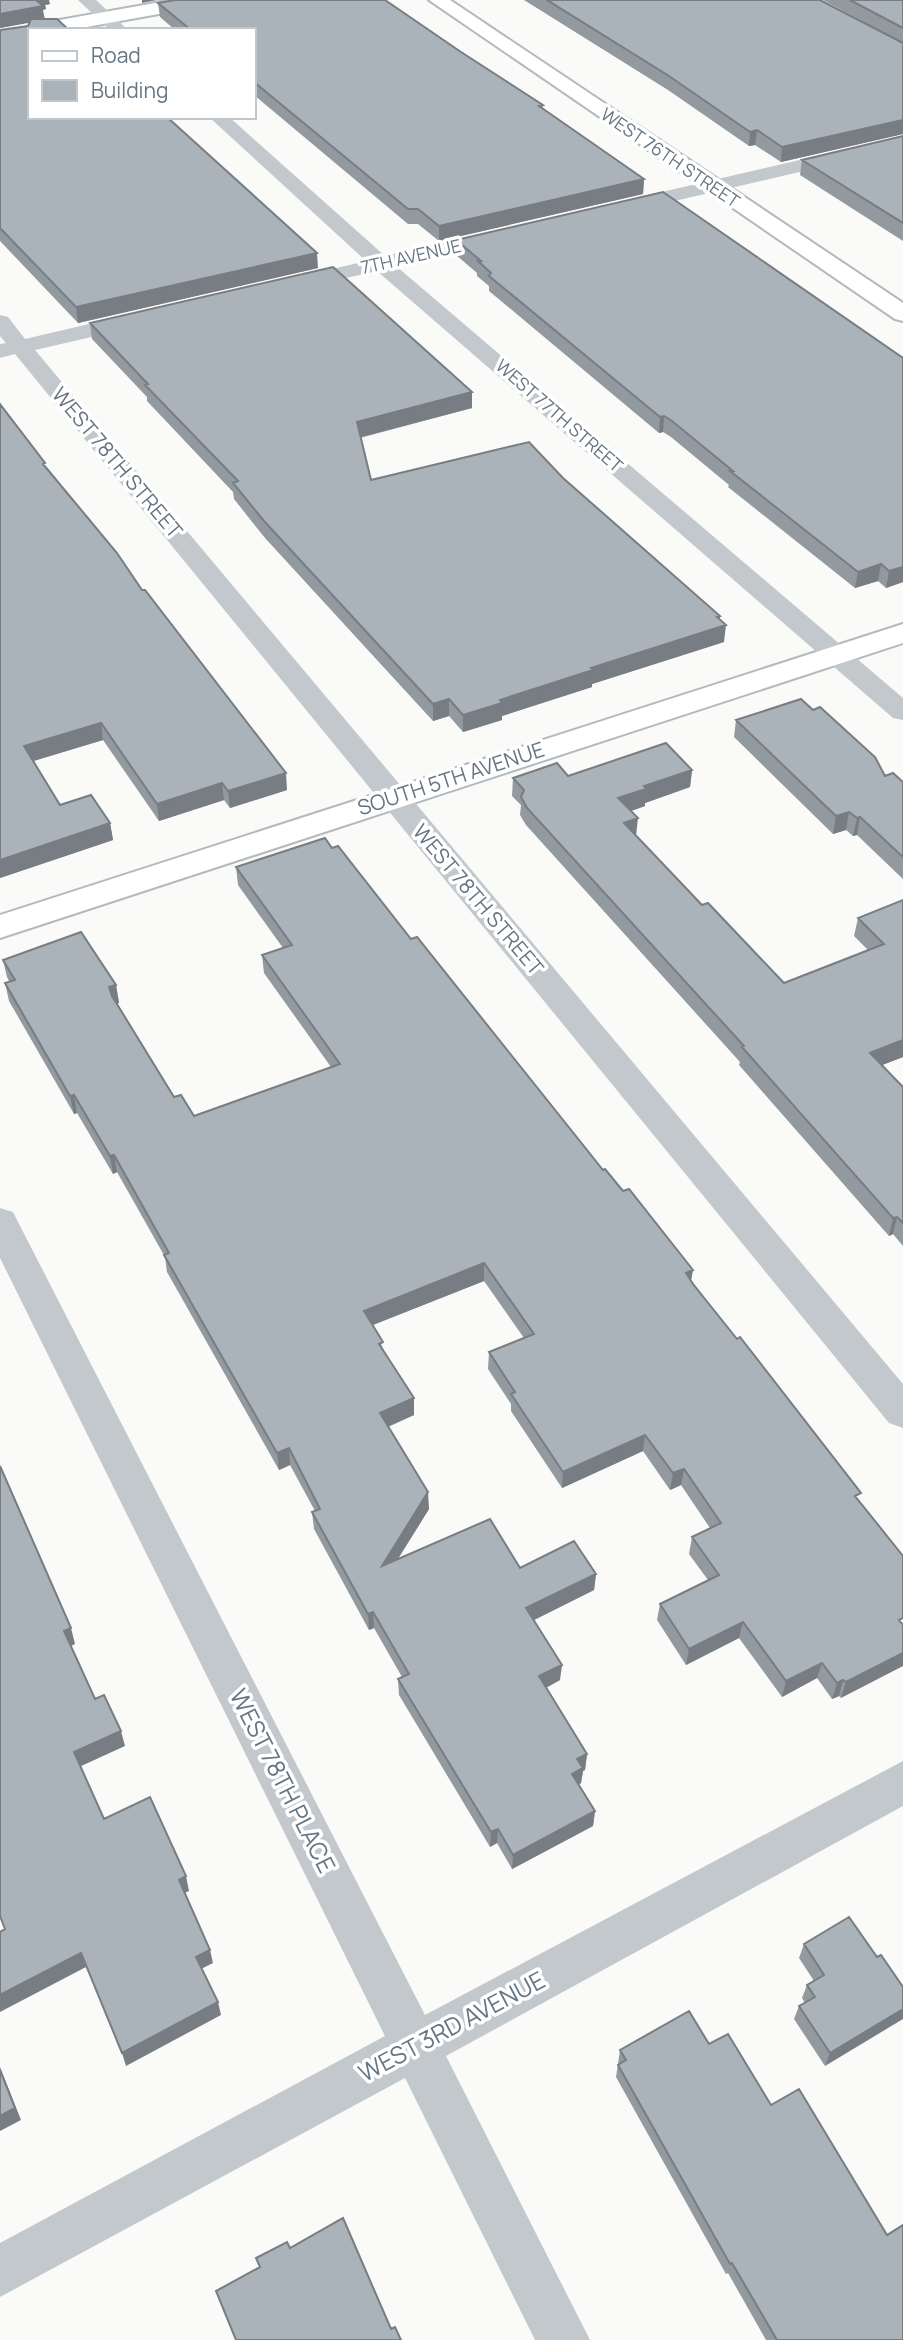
<svg xmlns="http://www.w3.org/2000/svg" width="903" height="2340" viewBox="0 0 903 2340" font-family="Manrope,sans-serif">
	<rect width="100%" height="100%" fill="#fafaf8"/>
	<g fill="none" stroke-linecap="round" stroke-linejoin="round">
		<g stroke="#b3babf" stroke-width="4">
			<path id="secondary" d="M172 0H212L203 6 70 30H30V33L28 30 37 24Z
				M429 0H450L903 303V321L895 319Z
				M903 624V643L0 938V915Z"/>
		</g>
		<path fill="#c3c8cc" fill-rule="evenodd" d="M78 0H96L128 30H110Z
			M209 117H229L385 256 501 230 508 232 511 236 508 240 396 266 903 698V720L893 718 377 271 293 290 286 288 282 284 286 280 366 261Z
			M903 136V148L623 213 616 211 613 207 616 203 623 201Z
			M136 313 144 315 147 320 144 325 35 350 903 1384V1428L889 1423 15 354 0 358V344L6 343 0 336V315L8 317 25 339Z
			M0 1208 13 1212 18 1222 425 2015 903 1761V1806L446 2056 590 2340H535L405 2078 0 2297V2243L385 2036 0 1258Z"/>
		<use href="#secondary" fill="#fff" fill-rule="evenodd"/>
	</g>
	<path fill="#929a9f" d="M0 0 50 4 45 5 46 9 43 10 30 30 318 268 78 323 0 241V30L28 26 30 22 0 28Z
		M524 0H820L903 43V134L781 162 755 145 749 146 668 90Z
		M823 0H903V43Z
		M158 3 461 52 543 105V109L644 179 643 194 439 241 418 224H408L254 95V30H175L160 17Z
		M903 136V241L800 175 802 160Z
		M456 240 903 358V582L886 588 878 581 855 588 728 487 729 485 671 437 663 432 659 433 489 291V286L477 276V273L456 255Z
		M90 323 472 392V408L360 438 371 480 563 478 720 619 724 642 592 684V687L502 716V720L463 732 449 716 433 721 265 538 234 499 233 492 147 401V397L92 339Z
		M46 467 142 590 287 790 230 808 224 800 159 821 103 740 33 761 60 805 110 823 113 840 0 878Z
		M736 720 903 782V879L857 835 853 836 846 830 833 834 734 737Z
		M692 770 690 787 645 803V806L631 811 636 836 702 905 784 983 868 950 854 936 858 918 903 900V1057L882 1065 903 1087V1246L893 1234 889 1236 739 1065 740 1062 526 825 520 815 521 805 512 796 513 778Z
		M332 848 411 939 603 1170 691 1280 902 1557 841 1698 839 1696 832 1699 817 1678 782 1697 739 1638 686 1665 657 1620 660 1604 708 1580 689 1554 692 1537 710 1528 681 1485 670 1490 643 1451 562 1488 511 1411V1404L488 1369 489 1352 524 1338 484 1281 373 1325 384 1351 414 1398V1415L388 1427 429 1509 397 1560 520 1568 596 1574 594 1590 534 1620 560 1680 546 1688 587 1754 585 1770 583 1771 581 1783 578 1785 595 1811 593 1826 512 1869 497 1843 490 1847 399 1695 398 1679 402 1677 374 1628 369 1630 314 1529 312 1512 315 1511 290 1465 279 1470 167 1272 165 1257 117 1172 113 1174 77 1113 74 1114 9 1001 5 983 9 981 7 977 3 960 116 985 119 1003H117L174 1097 194 1116 331 1067 264 973 262 955 283 948 238 885 236 867Z
		M804 1944 877 1957 825 2066 794 2019 799 2006 805 2003 802 1998 807 1985 814 1981 799 1958Z
		M709 2044 903 2340H766L728 2273 726 2274 616 2077 620 2050Z"/>
	<path fill="#777d82" d="M34 0H49L50 4 45 5 46 9 43 10 45 20 0 28V14Z
		M142 0H157L142 3Z
		M903 120V134L781 162 782 147Z
		M757 130 755 145 749 146 750 132Z
		M644 179 643 194 439 241V226Z
		M317 253 318 268 78 323 76 307Z
		M472 392V408L357 438V422Z
		M664 416 663 432 659 433 660 417Z
		M881 564 878 581 855 588 858 572Z
		M903 567V582L886 588 889 571Z
		M720 616 719 627 726 625 724 642 592 684V687L502 716V720L463 732V715L500 700 591 668Z
		M449 699V716L433 721V704Z
		M101 723 103 740 27 763 24 746Z
		M692 770 690 787 645 803V806L617 816 618 798 644 786Z
		M286 773 287 790 230 808 228 791Z
		M222 783 224 800 159 821 157 804Z
		M849 812 846 830 833 834 836 816Z
		M860 817 857 835 853 836 857 818Z
		M638 818 636 836 624 823Z
		M110 823 113 840 0 878V860Z
		M116 985 119 1003 112 1005 109 987Z
		M903 1040V1057L867 1071 870 1053Z
		M74 1095 77 1113 74 1114 70 1096Z
		M114 1155 117 1172 113 1174 110 1156Z
		M897 1217 893 1234 889 1236 893 1218Z
		M484 1263V1281L365 1328 364 1311Z
		M693 1270 690 1287 686 1273Z
		M414 1398V1415L380 1430V1413Z
		M645 1435 643 1451 562 1488 563 1472Z
		M289 1448 290 1465 279 1470 277 1453Z
		M684 1469 681 1485 670 1490 673 1473Z
		M428 1492 429 1509 383 1583 382 1566Z
		M596 1574 594 1590 526 1624V1608Z
		M373 1612 374 1628 369 1630 368 1614Z
		M743 1622 739 1638 686 1665 689 1649Z
		M71 1628 75 1644 69 1647 64 1631Z
		M903 1653V1666L841 1698 846 1682Z
		M822 1663 817 1678 782 1697 786 1681Z
		M562 1665 560 1680 538 1692 539 1676Z
		M843 1680 839 1696 832 1699 837 1683Z
		M121 1731 125 1746 79 1767 74 1752Z
		M587 1754 585 1770 583 1771 581 1783 570 1789 572 1774 577 1759Z
		M595 1811 593 1826 512 1869 513 1855Z
		M498 1829 497 1843 490 1847 491 1832Z
		M186 1876 189 1891 182 1894 179 1880Z
		M210 1950 213 1963 199 1970 196 1957Z
		M81 1953 86 1967 0 2012V1995Z
		M218 2002 221 2015 126 2066 122 2053Z
		M903 2009V2019L825 2066 830 2053Z
		M0 2067 21 2120 0 2131Z"/>
	<path fill="#aab3b9" stroke="#777d82" stroke-width="2" d="M0 0H36L43 6 0 14Z
		M175 0H385L461 52 543 105 539 106 644 179 439 226 418 209H408L254 82V30H191L158 3Z
		M547 0H820L903 43V120L782 147 757 130 750 132 669 76Z
		M850 0H903V28Z
		M31 19H57L69 30H30V117H167L317 253 76 307 0 228V30L28 26Z
		M903 136V223L802 160Z
		M663 192 903 358V567L889 571 881 564 858 572 730 471H733L672 421 664 416 660 417 489 276 491 273 478 261H481L456 240Z
		M333 267 472 392 357 422 371 480 529 442 563 478 720 616 717 617 726 625 591 668 593 670 500 700 502 703 463 715 449 699 433 704 264 521 233 483 238 481 145 385 148 384 90 323Z
		M0 404 45 463 43 464 117 553 142 590H145L286 773 228 791 222 783 157 804 101 723 24 746 60 805 91 795 110 823 0 860Z
		M801 699 813 710 820 707 875 757 885 776 893 773 903 782V857L860 817 857 818 849 812 836 816 736 720Z
		M666 743 692 770 644 786 646 789 618 798 638 818 624 823 702 905 708 903 784 983 884 944 858 918 903 900V1040L870 1053 903 1087V1223L897 1217 893 1218 742 1047 744 1046 527 808 521 797 524 790 513 778 557 763 568 776Z
		M325 838 332 848 338 846 411 939 417 937 603 1170 605 1169 623 1191 629 1189 693 1270 686 1273 693 1284 737 1339 740 1337 861 1493 855 1496 903 1556V1618L899 1620 903 1625V1653L846 1682 843 1680 837 1683 822 1663 786 1681 743 1622 689 1649 660 1604 719 1575 692 1537 721 1523 684 1469 673 1473 645 1435 563 1472 511 1394 515 1392 489 1352 534 1334 484 1263 364 1311 383 1342 379 1344 414 1398 380 1413 428 1492 382 1566 490 1519 520 1568 574 1541 596 1574 526 1608 562 1665 539 1676 587 1754 577 1759 583 1768 572 1774 595 1811 513 1855 498 1829 491 1832 398 1679 409 1674 373 1612 368 1614 312 1512 320 1509 289 1448 277 1453 164 1255 169 1253 114 1155 110 1156 74 1095 70 1096 5 983 15 980 3 960 81 932 116 985 109 987 112 996 174 1097 181 1095 194 1116 340 1064 262 955 292 945 236 867Z
		M0 1466 71 1628 64 1631 95 1699 104 1695 121 1731 74 1752 104 1819 150 1797 186 1876 179 1880 210 1950 196 1957 218 2002 122 2053 81 1953 0 1995V1932L5 1929 0 1916Z
		M849 1917 877 1957 881 1955 903 1987V2009L830 2053 799 2006 815 1997 807 1985 824 1975 804 1944Z
		M689 2011 709 2044 728 2034 771 2105 799 2089 887 2235 903 2225V2340H777L732 2263 730 2264 618 2065 626 2060 620 2050Z
		M0 2070 15 2108 0 2116Z
		M343 2218 391 2329 395 2327 401 2340H236L216 2291 260 2267 256 2258 287 2242 290 2248Z"/>
	<g text-anchor="middle" stroke-width="7" stroke-linejoin="round" paint-order="stroke">
		<g font-size="18" fill="#657683" stroke="#fff">
			<text transform="translate(670 158) rotate(34)" y="6">WEST 76TH STREET</text>
			<text transform="translate(411 257) rotate(-13)" y="6">7TH AVENUE</text>
			<text transform="translate(559 416) rotate(41)" y="6">WEST 77TH STREET</text>
		</g>
		<g font-size="21" fill="#657683" stroke="#fff">
			<text transform="translate(117 463) rotate(50)" y="7">WEST 78TH STREET</text>
			<text transform="translate(451 779) rotate(-18)" y="7">SOUTH 5TH AVENUE</text>
			<text transform="translate(478 900) rotate(50)" y="7">WEST 78TH STREET</text>
		</g>
		<g font-size="24" fill="#657683" stroke="#fff">
			<text transform="translate(282 1781) rotate(63)" y="8">WEST 78TH PLACE</text>
			<text transform="translate(452 2027) rotate(-28)" y="8">WEST 3RD AVENUE</text>
		</g>
	</g>
	<rect x="28" y="28" width="228" height="91" fill="#ffffff" stroke="#c1c8cd" stroke-width="2"/>
	<rect x="42" y="51" width="35" height="10" fill="#ffffff" stroke="#c1c8cd" stroke-width="2"/>
	<text x="91" y="63" font-size="21" fill="#657683">Road</text>
	<rect x="42" y="80" width="35" height="21" fill="#aab3b9" stroke="#c1c8cd" stroke-width="2"/>
	<text x="91" y="98" font-size="21" fill="#657683">Building</text>
</svg>
